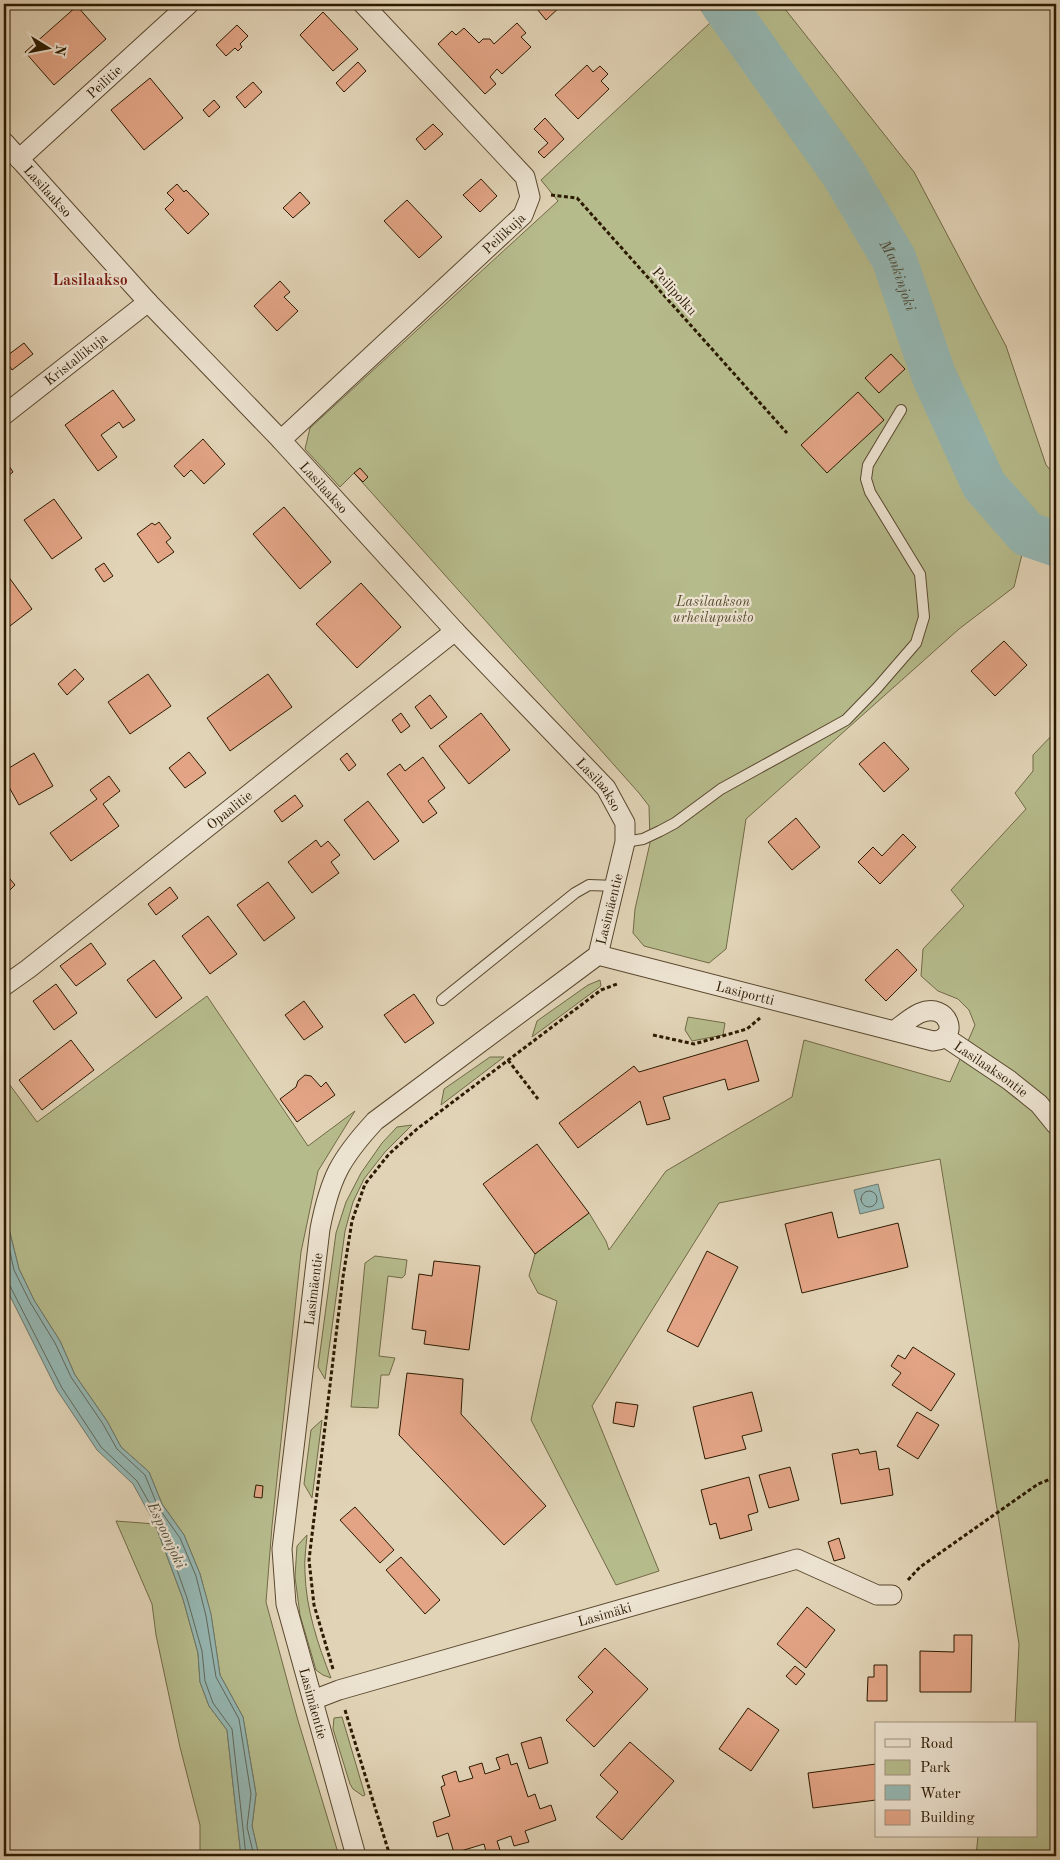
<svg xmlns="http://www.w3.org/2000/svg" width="1060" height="1860" viewBox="0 0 1060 1860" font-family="'Old Standard TT',serif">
	<rect width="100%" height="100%" fill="#e1d3b6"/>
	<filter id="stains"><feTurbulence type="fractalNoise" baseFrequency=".004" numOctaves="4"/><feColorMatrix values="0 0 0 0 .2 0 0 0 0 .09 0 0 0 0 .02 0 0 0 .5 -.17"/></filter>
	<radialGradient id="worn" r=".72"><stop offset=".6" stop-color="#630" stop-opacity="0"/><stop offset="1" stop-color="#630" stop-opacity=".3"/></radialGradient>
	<path fill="#b6bb8c" stroke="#716a46" d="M697 4H781L914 172 1006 346 1046 465 1056 476V544L1027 534 1014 587 959 629 746 819 726 949 709 963 644 946 633 933 635 909 650 843 649 806 639 793 354 473 340 487 305 449 310 428 558 201 541 180 710 23Z
		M1056 731V1856H976L978 1836H1036V1724H1015L1019 1644 940 1159 719 1203 592 1406 659 1571 616 1585 531 1420 557 1301 538 1293 529 1276 535 1254 589 1213 606 1241 609 1250 666 1171 792 1097 804 1040 950 1082 975 1025 969 1010 958 999 938 991 921 976 923 949 964 906 951 890 1026 809 1015 793 1033 771V755Z
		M600 980 601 986 532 1037 537 1021 588 985Z
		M207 996 308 1146 355 1111 318 1171 301 1252 272 1526 266 1602 297 1717 339 1856H259L252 1826 256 1794 243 1717 220 1675 211 1615 200 1574 184 1535 162 1504 149 1472 121 1447 107 1421 75 1375 60 1341 34 1300 19 1269 4 1209V1077L37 1122Z
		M688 1017 725 1023 723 1035 692 1041 685 1030Z
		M490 1057H504L441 1105 444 1089Z
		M412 1125 385 1152 364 1179 353 1202 345 1231 325 1379 318 1367 336 1233 346 1202 361 1173 382 1143 397 1127Z
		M375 1256 407 1260 405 1275 402 1278 388 1276 379 1356 395 1358 389 1375H381L378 1408 351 1407 365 1263Z
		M322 1420 312 1498 304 1484 311 1430Z
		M116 1521 155 1524 183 1599 198 1653 200 1682 209 1706 227 1730 241 1856H200V1825L180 1747 156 1635 152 1604Z
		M307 1535C306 1547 304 1561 305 1573 306 1609 318 1645 331 1678L323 1675 316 1670 300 1615 295 1577 297 1546Z
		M342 1717 365 1795 363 1796 353 1789 350 1784 333 1729 334 1718Z"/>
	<path fill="#95b7b3" stroke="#6b786c" d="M878 1184 884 1208 860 1214 854 1190Z
		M4 1209 19 1269 34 1300 60 1341 75 1375 107 1421 121 1447 149 1472 162 1504 184 1535 200 1574 211 1614 220 1675 243 1717 256 1794 252 1826 259 1856H241L227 1730 209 1706 200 1682 198 1653 183 1599 155 1524 133 1484 97 1450 57 1390 4 1284Z"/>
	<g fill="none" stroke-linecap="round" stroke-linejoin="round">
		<path stroke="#60685a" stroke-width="1" d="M861 1199a8 8 0 1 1 16 0a8 8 0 1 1-16 0Z
			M4 1225 14 1270 30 1302 55 1343 71 1377 103 1424 117 1449 145 1475 158 1507 180 1538 196 1576 206 1616 216 1677 239 1719 251 1794 247 1827 254 1856
			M4 1283 10 1286 62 1388 101 1447 137 1481 160 1522 187 1598 202 1651 205 1681 213 1703 232 1729 246 1856"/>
		<path stroke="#95b7b3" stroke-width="45" id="s1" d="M723 4 843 173 894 259 934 376 984 485 1027 534 1056 544"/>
	</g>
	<path fill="#e2a485" stroke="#2c1a01" d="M542 4H563L546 20 537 9Z
		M77 6 106 39 54 85 25 52Z
		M323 12 358 49 333 71 300 35Z
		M517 23 526 33 521 37 531 47 502 74 497 69 490 77 496 84 485 94 438 44 452 31 456 35 464 28 479 43 483 39H490L494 44Z
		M237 25 248 36 240 44 242 47 238 51 235 48 226 56 216 45Z
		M358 62 366 71 344 92 336 83Z
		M587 65 593 72 600 66 608 74 601 81 609 89 578 119 555 95Z
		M150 78 183 118 144 150 111 110Z
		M253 82 262 92 245 108 236 97Z
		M214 100 220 107 209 117 203 110Z
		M545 118 564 139 544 158 538 152 548 143 534 129Z
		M433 124 443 134 425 150 416 139Z
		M481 179 497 196 480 212 463 195Z
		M177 184 184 192 186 190 209 214 188 234 165 209 174 200 167 193Z
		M300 192 310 203 293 218 283 208Z
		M407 200 442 237 419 258 384 221Z
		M280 281 290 292 284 297 298 311 277 331 254 306Z
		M24 343 33 354 12 370 4 358Z
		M891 354 905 369 879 393 865 378Z
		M113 390 135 420 123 428 119 422 101 435 117 457 98 471 65 425Z
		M858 392 884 420 827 473 801 445Z
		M203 439 225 464 204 484 191 470 184 477 174 466Z
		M5 460 13 472 4 479V461Z
		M360 468 368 477 363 482 354 473Z
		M54 499 82 538 52 559 24 520Z
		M284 507 331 562 300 589 253 534Z
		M159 522 171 538 166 542 174 552 158 563 137 534 152 523 155 525Z
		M104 563 113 576 104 582 95 569Z
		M8 576 32 609 6 629 4 627V579Z
		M361 583 401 627 357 668 316 624Z
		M1004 641 1027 665 995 696 971 671Z
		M75 669 84 679 67 695 58 684Z
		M148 674 171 706 130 734 108 702Z
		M268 674 292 707 230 751 207 718Z
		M430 695 447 717 431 729 415 707Z
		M401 713 410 726 401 733 392 720Z
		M481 713 510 750 469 784 439 746Z
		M884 742 909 769 884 792 859 764Z
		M189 752 206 773 185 788 169 768Z
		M34 753 53 786 19 805 4 778V771Z
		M347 753 356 765 349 771 340 759Z
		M423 757 445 788 428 801 437 813 423 823 387 774 400 764 405 771Z
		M109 776 120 791 103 804 119 826 71 861 50 833 97 799 90 790Z
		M295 795 303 806 282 822 274 811Z
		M368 801 399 841 374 860 344 820Z
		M796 818 820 847 792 870 768 842Z
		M903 834 916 847 880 884 858 862 873 847 882 856Z
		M316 840 321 847 328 841 340 855 331 862 339 873 312 893 288 862Z
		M6 874 15 885 4 896V876Z
		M268 882 295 918 264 941 237 905Z
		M170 887 178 898 156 915 148 904Z
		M208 916 237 954 210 974 182 936Z
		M91 943 106 964 76 986 60 966Z
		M897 949 917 970 886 1001 865 980Z
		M154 960 182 998 156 1018 127 980Z
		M56 984 77 1013 54 1030 33 1001Z
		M414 994 434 1023 405 1043 384 1015Z
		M304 1001 323 1027 304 1040 285 1015Z
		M71 1040 94 1070 42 1110 19 1080Z
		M747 1040 759 1081 728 1090 725 1079 663 1097 670 1119 647 1125 640 1101 578 1148 559 1123 634 1066 639 1072Z
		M305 1075 311 1076 321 1087 326 1082 335 1095 297 1122 280 1099 296 1087 298 1081Z
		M537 1144 589 1213 535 1254 483 1184Z
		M832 1212 838 1238 898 1223 908 1267 802 1293 785 1224Z
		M707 1251 738 1267 698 1347 667 1331Z
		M434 1261 480 1266 469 1350 424 1344 426 1331 412 1329 419 1274 432 1276Z
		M913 1347 955 1374 931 1411 892 1385 901 1373 891 1366 898 1355 905 1359Z
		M407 1373 463 1379 461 1414 546 1506 504 1545 399 1435Z
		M752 1392 762 1431 742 1436 746 1449 705 1459 693 1407Z
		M616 1402 638 1405 634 1427 613 1423Z
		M917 1412 939 1425 918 1459 897 1446Z
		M858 1449 860 1454 876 1451 879 1470 889 1468 893 1495 841 1504 832 1454Z
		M790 1467 799 1500 769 1508 759 1475Z
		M749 1477 758 1512 748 1515 752 1530 720 1539 716 1523 710 1525 701 1490Z
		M256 1485 263 1486 262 1498 254 1497Z
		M355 1507 394 1550 380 1563 340 1520Z
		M839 1538 845 1558 834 1561 828 1542Z
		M401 1557 440 1600 425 1614 386 1570Z
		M807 1607 835 1630 806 1668 777 1644Z
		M954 1635H972L971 1692H920V1651L954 1652Z
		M605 1648 648 1689 594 1747 566 1720 593 1692 578 1677Z
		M874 1665H887V1701H867L868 1677H874Z
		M795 1666 805 1674 796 1685 786 1676Z
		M748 1708 779 1730 751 1771 719 1749Z
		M541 1737 548 1763 529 1769 521 1743Z
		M630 1742 674 1781 622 1840 596 1817 618 1792 600 1775Z
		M508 1754 511 1765 517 1763 528 1797 535 1794 540 1809 551 1805 556 1820 525 1831 529 1842 514 1846 511 1836 497 1841 500 1850 487 1855 484 1844 454 1853 448 1833 437 1837 433 1822 450 1816 441 1787 445 1785 442 1776 456 1771 459 1782 473 1778 469 1767 482 1763 485 1774 500 1769 496 1758Z
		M876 1764V1800L813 1808 808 1773Z"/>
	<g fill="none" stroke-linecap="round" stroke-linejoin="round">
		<g stroke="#59482e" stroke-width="12">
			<path id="lane" d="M625 842 643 839 660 831 675 823 721 789 846 720 877 688 916 643 924 617 920 574 870 492 866 479 868 465 901 410
				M442 1000 575 893 589 885 616 886"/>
		</g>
		<g stroke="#59482e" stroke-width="21">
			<g id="street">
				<path id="s2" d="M4 142 148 302 281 440 455 631 606 788 625 823V842L598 955 375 1121C340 1159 330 1178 320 1229L282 1549 286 1604 356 1856"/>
				<path id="s3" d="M19 159 189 4"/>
				<path id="s4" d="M4 415 148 302"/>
				<path id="s5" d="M281 440 523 215 530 197 525 177 363 4"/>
				<path id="s6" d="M598 955 933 1041C962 1039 948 1001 920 1013 911 1017 902 1025 894 1031"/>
				<path id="s7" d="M4 986 28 969 455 631"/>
				<path id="s8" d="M945 1037 1009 1080 1039 1104 1056 1125"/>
				<path id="s9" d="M313 1700 339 1690 797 1559 877 1595H892"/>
			</g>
		</g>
		<path stroke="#2c1a01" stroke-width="3" stroke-dasharray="4 2.5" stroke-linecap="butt" d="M551 195 577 198 787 433
			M653 1035 694 1044 747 1029 760 1018
			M508 1060 538 1099
			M908 1580 920 1567 1038 1484 1056 1477
			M333 1669 314 1605 309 1560 343 1277 352 1221 365 1184 389 1154 417 1129 601 990 617 984
			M345 1710 390 1856"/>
		<use href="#lane" stroke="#ece2d0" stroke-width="10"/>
		<use href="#street" stroke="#ece2d0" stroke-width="19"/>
	</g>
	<g text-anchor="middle" stroke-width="4.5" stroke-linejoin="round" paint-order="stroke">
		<g font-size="14" fill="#2c1a01" stroke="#ece2d0">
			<text dy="5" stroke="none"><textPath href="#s3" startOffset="115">Peilitie</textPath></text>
			<text dy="5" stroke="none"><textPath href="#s2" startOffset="66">Lasilaakso</textPath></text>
			<text dy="5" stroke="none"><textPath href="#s5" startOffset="304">Peilikuja</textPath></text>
			<text transform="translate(675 291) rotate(48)" y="5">Peilipolku</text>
			<text dy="5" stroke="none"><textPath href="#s4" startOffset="91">Kristallikuja</textPath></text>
			<text dy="5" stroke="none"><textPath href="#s2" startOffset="471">Lasilaakso</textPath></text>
			<text dy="5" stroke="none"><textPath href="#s2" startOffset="876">Lasilaakso</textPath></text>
			<text dy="5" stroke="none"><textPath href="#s7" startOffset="286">Opaalitie</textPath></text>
			<text transform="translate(609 909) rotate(-76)" y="5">Lasimäentie</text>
			<text dy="5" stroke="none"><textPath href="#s6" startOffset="152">Lasiportti</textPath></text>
			<text dy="5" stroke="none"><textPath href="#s8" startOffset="56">Lasilaaksontie</textPath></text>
			<text transform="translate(313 1289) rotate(-83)" y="5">Lasimäentie</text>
			<text dy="5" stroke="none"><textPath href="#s9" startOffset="304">Lasimäki</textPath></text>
			<text dy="5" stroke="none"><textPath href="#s2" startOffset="1940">Lasimäentie</textPath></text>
		</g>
		<g font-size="14" font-style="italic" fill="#554a2b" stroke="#ece2d0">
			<text x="713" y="606">Lasilaakson<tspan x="713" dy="16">urheilupuisto</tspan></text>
		</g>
		<g font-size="15" font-style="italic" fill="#4c4936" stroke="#ece2d0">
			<text dy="5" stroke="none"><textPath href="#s1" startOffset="324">Mankinjoki</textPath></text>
			<text transform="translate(167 1535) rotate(65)" y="5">Espoonjoki</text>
		</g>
		<g font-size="16" font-weight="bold" fill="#7a1f14" stroke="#ece2d0">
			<text x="90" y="285">Lasilaakso</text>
		</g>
	</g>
	<rect width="1060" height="1860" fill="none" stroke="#e1d3b6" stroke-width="20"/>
	<rect x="5" y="5" width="1050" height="1850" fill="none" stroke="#2c1a01" stroke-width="2.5"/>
	<rect x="10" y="10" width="1040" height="1840" fill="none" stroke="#2c1a01"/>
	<rect x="875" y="1722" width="162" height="115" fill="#ece2d0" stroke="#9f927d"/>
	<rect x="885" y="1739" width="25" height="8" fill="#ece2d0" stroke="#9f927d"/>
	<text x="920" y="1748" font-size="15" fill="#2c1a01">Road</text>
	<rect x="885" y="1760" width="25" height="15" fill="#b6bb8c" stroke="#9f927d"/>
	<text x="920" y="1772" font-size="15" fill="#2c1a01">Park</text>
	<rect x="885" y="1785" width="25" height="15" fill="#95b7b3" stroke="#9f927d"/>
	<text x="920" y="1798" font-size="15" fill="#2c1a01">Water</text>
	<rect x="885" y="1810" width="25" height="15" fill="#e2a485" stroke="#9f927d"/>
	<text x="920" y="1822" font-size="15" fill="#2c1a01">Building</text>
	<g transform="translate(48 48) rotate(100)" stroke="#ece2d0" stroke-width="4" paint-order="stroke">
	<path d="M0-4L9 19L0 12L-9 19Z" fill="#2c1a01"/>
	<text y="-8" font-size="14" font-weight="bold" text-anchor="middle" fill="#2c1a01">N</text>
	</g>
	<rect width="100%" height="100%" filter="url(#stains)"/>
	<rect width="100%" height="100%" fill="url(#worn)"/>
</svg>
